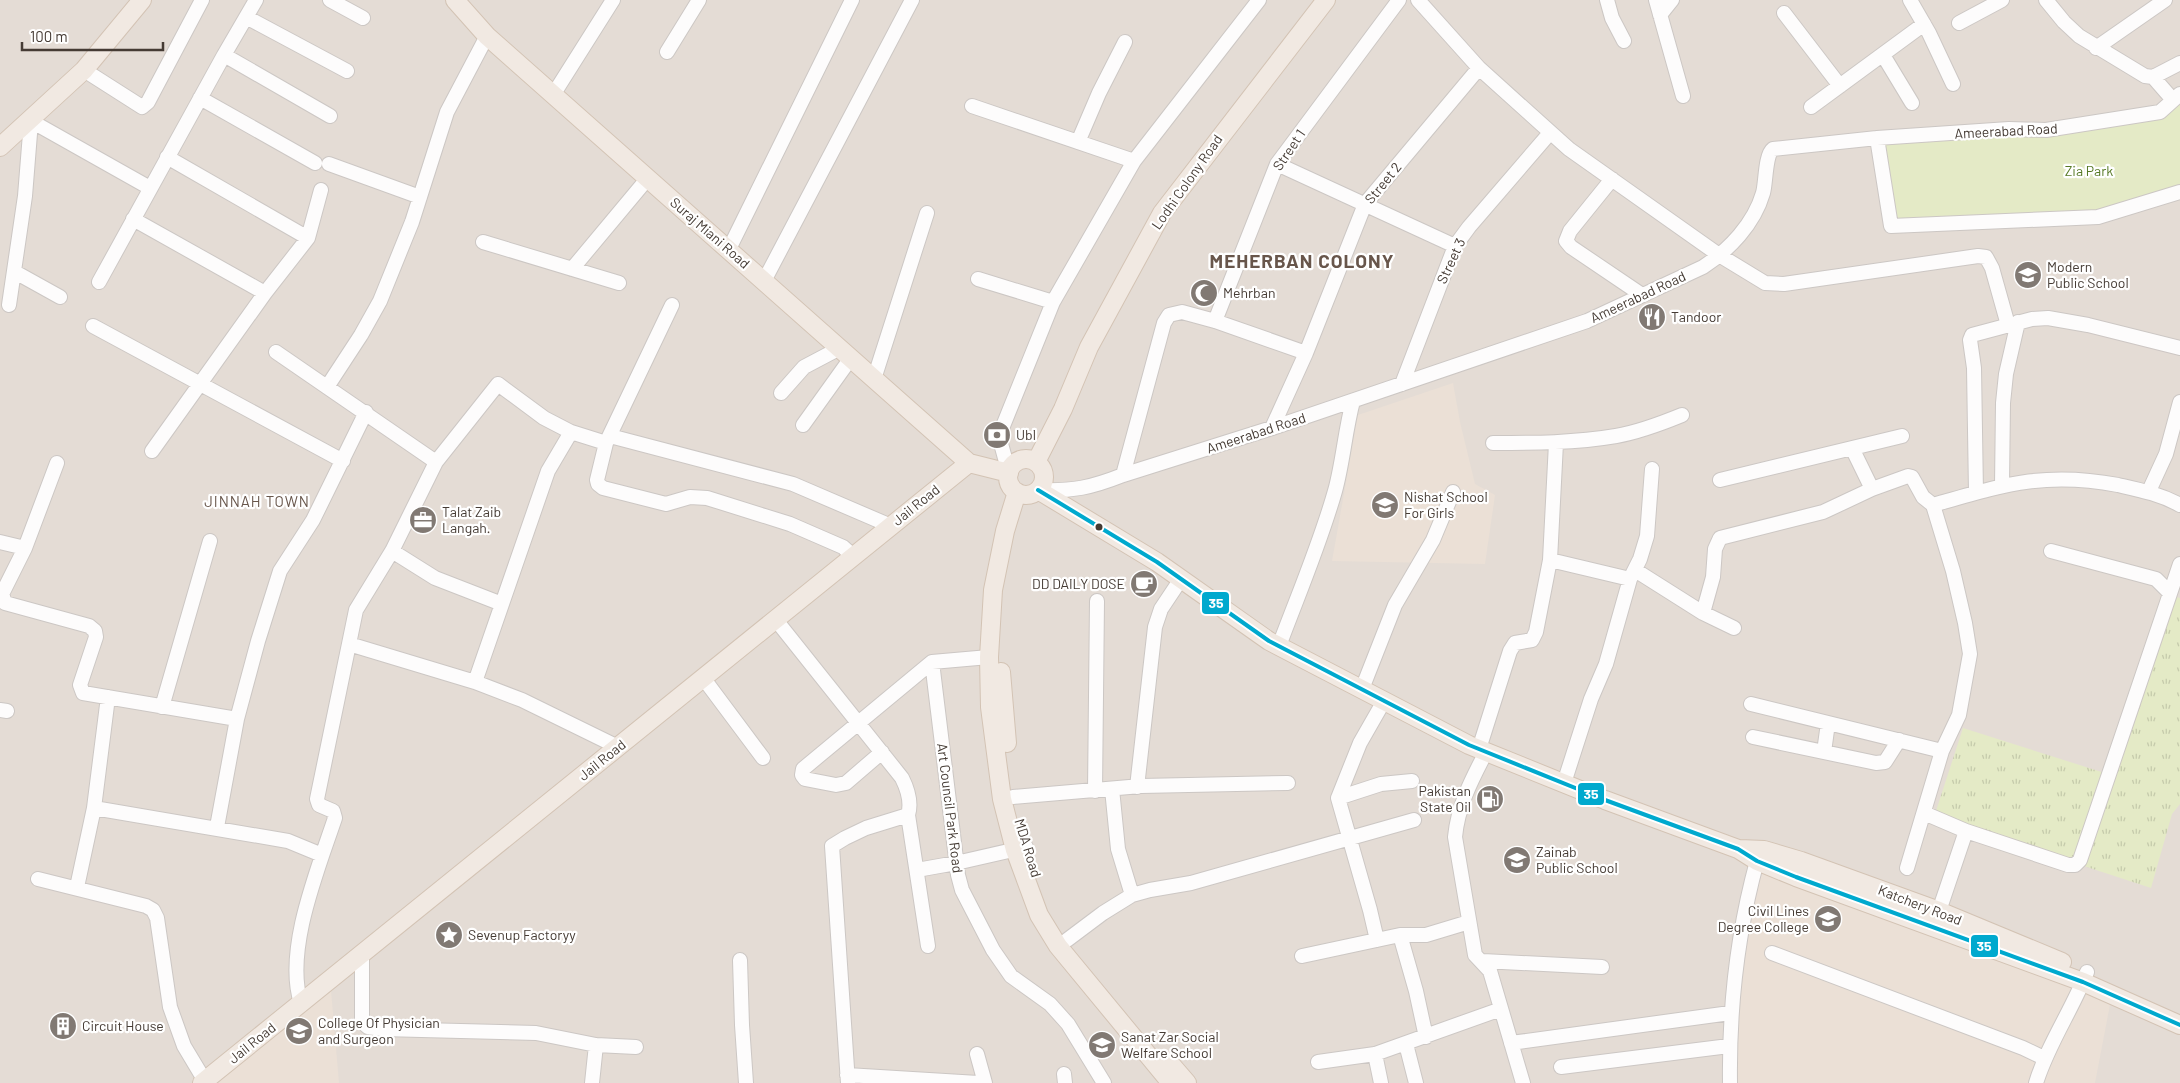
<svg xmlns="http://www.w3.org/2000/svg" width="2180" height="1083" viewBox="0 0 2180 1083" font-family="Barlow,sans-serif">
	<defs>
		<pattern id="grass-tufts" width="24" height="20" patternUnits="userSpaceOnUse" patternTransform="scale(1.25)"><rect width="24" height="20" fill="#e4eac6"/><path d="M3 7l-1-3M5 7V3M7 7l1-3M15 17l-1-3M17 17v-4M19 17l1-3" fill="none" stroke="#c5caab"/></pattern>
	</defs>
	<rect width="100%" height="100%" fill="#f0ebe8"/>
	<path fill="#e4dcd5" d="M0 0H2180V1083H0Z"/>
	<path fill="#ebe0d6" d="M1453 383 1460 422 1475 484 1495 495 1485 564 1332 561 1358 415Z
		M1757 861 2112 994 2095 1083H1730L1729 1046Z
		M330 979 339 1083H196Z"/>
	<path fill="url(#grass-tufts)" d="M2172 596 2180 598V804L2172 814 2151 888 1934 817 1963 728 2111 775Z"/>
	<path fill="#e4eac6" d="M2180 97V190L2099 214 1893 224 1880 140 2165 115Z"/>
	<g fill="none" stroke-linecap="round" stroke-linejoin="round">
		<g stroke="#ccc7c4" stroke-width="16">
			<path id="minor" d="M330 0 363 18
				M1418 0 1479 68 1569 149 1719 255 1765 283 1784 284 1978 256 1986 257 1992 268 2008 325
				M1607 0 1612 18 1624 41
				M1656 0 1683 96
				M1910 0 1929 33 1953 84
				M2046 0 2064 22 2079 36 2145 76 2153 77 2173 100
				M1784 13 1840 86
				M1660 15 1672 0
				M246 17 347 71
				M1959 23 2002 0
				M2096 48 2165 0
				M667 52 699 0
				M224 55 330 116
				M1883 55 1912 103
				M84 70 142 107 148 102 202 0
				M2153 77 2180 63
				M553 95 613 0
				M200 98 315 163
				M972 106 1134 161
				M1811 107 1924 24
				M1877 138 1891 226 2098 217 2180 192
				M1078 142 1099 93 1125 42
				M167 157 308 238
				M329 164 420 197
				M1277 164 1455 246
				M1612 179 1570 231 1566 241 1571 247 1642 295
				M133 219 265 293
				M483 242 619 283
				M729 249 852 0
				M572 269 648 178
				M15 272 60 297
				M978 279 1053 302
				M764 281 912 0
				M99 282 224 55 256 0
				M9 305 25 196 31 121 150 188
				M672 305 606 443 597 480 598 484 603 488 666 504 690 497 707 498 790 524 843 547 854 557
				M1215 321 1277 164 1399 0
				M93 326 343 461
				M276 352 436 462
				M874 379 927 213
				M1402 384 1455 246 1469 227 1549 134
				M327 387 361 335 380 301 412 222 447 112 487 36
				M781 393 804 367 840 348
				M803 425 851 358
				M1272 428 1306 353 1365 204 1479 68
				M610 436 793 484 891 526
				M1493 443C1534 443 1575 443 1616 436 1639 432 1660 424 1682 415
				M1852 448 1872 489
				M152 451 265 293 308 238 321 190
				M57 463 25 548 2 594 5 603 89 626 95 631 96 637 80 685 83 693 237 719
				M1009 473 1000 440 1001 431 1053 302 1134 161 1259 0
				M1123 475 1164 323 1169 315 1182 312 1215 321 1306 353
				M1720 480 1902 436
				M2002 485 2003 403 2006 374 2018 322
				M1039 490C1074 491 1090 488 1123 475L1272 428 1587 321 1703 267C1729 250 1754 224 1763 193 1766 183 1765 155 1773 149L1877 138 2009 129 2046 130 2160 112 2180 94
				M2149 491 2166 454 2180 402
				M1976 493 1974 368 1970 340 1972 335 2032 319 2048 318 2088 325 2180 348
				M1933 505C2003 485 2044 471 2118 485 2140 490 2160 494 2180 505
				M0 542 25 548
				M392 551 435 578 502 604
				M2051 551 2156 579 2169 592
				M1550 560 1630 579
				M1635 570 1703 613 1734 628
				M1703 613 1713 577 1715 549 1720 538 1823 512 1872 489 1908 476 1912 477 1923 497 1933 505 1953 571 1965 623 1970 654 1959 715 1942 751 1907 868
				M776 620 902 778C908 790 912 802 908 815L866 828 845 838 832 846 848 1083
				M349 644 475 682 522 700 618 747
				M1279 646C1298 595 1320 544 1335 491 1343 462 1345 431 1353 401
				M932 662 958 875 962 890 993 950 1011 976 1050 1004 1068 1024 1104 1083
				M704 679 763 758
				M475 682 548 471 571 432
				M1362 689 1395 605 1433 540 1453 492
				M1751 704 1942 751
				M162 707 210 541
				M0 710 7 711
				M1753 737 1876 763 1885 762 1899 740
				M1479 749 1510 651 1515 643 1532 640 1536 632 1550 560 1556 443
				M882 752 846 783 836 785 805 779 802 775 803 769 932 662 989 657
				M1486 752C1472 779 1458 805 1455 837L1475 955 1490 971 1523 1083
				M1824 752 1828 723
				M1564 783 1591 699 1606 664 1630 579 1640 559 1647 536 1652 469
				M1137 787 1155 627 1161 609 1181 579
				M1112 789 1118 849 1132 895
				M1095 791 1097 601
				M1013 797 1141 786 1288 783
				M1338 798 1381 784 1412 781
				M94 808 288 841 322 855
				M1924 813 1966 831 2068 865H2075L2080 860 2180 564
				M908 815 928 946
				M217 827 237 719 258 641 280 571 313 520 366 412
				M917 870 956 863 1026 847
				M38 879 146 906 153 910 157 918 170 1007 184 1046 205 1081
				M77 887 94 808 108 697
				M1939 911 1966 831
				M1400 935 1416 991 1426 1037
				M1067 940 1103 913 1132 895 1150 890 1191 883 1414 820
				M1377 940 1370 910 1338 798 1360 743 1384 701
				M1772 953 2023 1048 2044 1058
				M362 954V1022L368 1027 382 1029 536 1033 596 1045 636 1047
				M1302 956 1400 935H1426L1469 922
				M740 960 742 1025 746 1083
				M1483 961 1602 967
				M301 1003C284 951 318 869 335 818L333 811 319 805 317 799 356 610 392 551 436 462 498 384 544 418 571 432 606 443
				M1511 1043 1730 1013
				M1406 1044 1416 1083
				M977 1054 985 1083
				M1375 1054 1381 1083
				M1318 1062 1375 1054 1501 1009
				M1561 1067 1729 1046
				M1064 1074 1065 1083
				M847 1075 978 1083
				M592 1083 596 1045
				M1730 1083C1729 1008 1737 934 1757 861
				M2036 1083C2048 1044 2072 1010 2087 972"/>
		</g>
		<g stroke="#d3c3b4" stroke-width="20">
			<path id="major" d="M455 0 487 36 969 463
				M0 147 84 70 142 0
				M1008 477a18 18 0 1 1 36 0a18 18 0 1 1-36 0Z
				M1036 462 1063 409 1089 347 1162 213 1326 0
				M1038 490 1157 562 1269 641 1469 745 1605 800 1738 849 1757 861 1796 877 2083 982 2180 1025
				M1017 492 1005 531 993 590 989 657 990 707 1002 799 1015 850 1039 915 1058 946 1171 1083
				M1001 672 1007 743
				M1739 849 1764 850 1801 861 1939 911 2062 962
				M1168 1061 1187 1083
				M202 1083 969 463 1009 473"/>
		</g>
		<use href="#minor" stroke="#fdfcfc" stroke-width="14"/>
		<use href="#major" stroke="#f1e9e2" stroke-width="18"/>
		<g stroke="#fff" stroke-width="8">
			<path id="bus-1" d="M1038 490 1157 562 1269 641 1469 745 1605 800 1738 849 1757 861 1796 877 2083 982 2180 1025"/>
		</g>
		<use href="#bus-1" stroke="#00a9ce" stroke-width="4"/>
	</g>
	<defs>
		<g id="school-disc" transform="scale(1.4375)"><circle r="9.5" fill="#817973" stroke="#fff"/><path d="M0-5L7-2L0 1L-7-2ZM-4 1L0 2.5L4 1V4Q0 6-4 4Z" fill="#fff"/></g>
		<g id="mosque-disc" transform="scale(1.4375)"><circle r="9.5" fill="#817973" stroke="#fff"/><path d="M3.5-4.9A6 6 0 1 0 3.5 4.9A5 5 0 1 1 3.5-4.9Z" fill="#fff"/></g>
		<g id="restaurant-disc" transform="scale(1.4375)"><circle r="9.5" fill="#817973" stroke="#fff"/><path d="M-5-6h1v4h1v-4h1v4h1v-4h1v5L-1.5 .5V6h-2V.5L-5-1ZM5-6V6H3V1.5H1.5Q1.5-4 5-6Z" fill="#fff"/></g>
		<g id="bank-disc" transform="scale(1.4375)"><circle r="9.5" fill="#817973" stroke="#fff"/><path d="M-6-4H6V4H-6ZM0-2.3a2.3 2.3 0 1 0 0 4.6a2.3 2.3 0 1 0 0-4.6Z" fill="#fff"/></g>
		<g id="office-disc" transform="scale(1.4375)"><circle r="9.5" fill="#817973" stroke="#fff"/><path d="M-6-3h4V-5.5h4V-3h4V5H-6ZM-1-4.5V-3h2v-1.5ZM-6 0V1H6V0Z" fill="#fff"/></g>
		<g id="cafe-disc" transform="scale(1.4375)"><circle r="9.5" fill="#817973" stroke="#fff"/><path d="M-5.5-4.5H6V0H3Q3 3.5 0 3.5H-2.5Q-5.5 3.5-5.5 0ZM3-3.2v2h1.7v-2ZM-6 4.5H4V6H-6Z" fill="#fff"/></g>
		<g id="fuel-disc" transform="scale(1.4375)"><circle r="9.5" fill="#817973" stroke="#fff"/><path d="M-5.5-6h7V0h2V4h1.3V-2.5L3-4.5l.8-.8L6-3V5H2.5V1h-1V6h-7ZM-4.2-4.7v3.2H.2V-4.7Z" fill="#fff"/></g>
		<g id="university-disc" transform="scale(1.4375)"><circle r="9.5" fill="#817973" stroke="#fff"/><path d="M0-5L7-2L0 1L-7-2ZM-4 1L0 2.5L4 1V4Q0 6-4 4Z" fill="#fff"/></g>
		<g id="sight-disc" transform="scale(1.4375)"><circle r="9.5" fill="#817973" stroke="#fff"/><path d="M0-6L1.8-2.2L6-1.7L2.9 1.2L3.7 5.4L0 3.3L-3.7 5.4L-2.9 1.2L-6-1.7L-1.8-2.2Z" fill="#fff"/></g>
		<g id="building-disc" transform="scale(1.4375)"><circle r="9.5" fill="#817973" stroke="#fff"/><path d="M-4-6H4V6H1V3H-1V6H-4ZM-2.5-4.3h1.7v1.8h-1.7ZM.8-4.3h1.7v1.8H.8ZM-2.5-1h1.7V.8h-1.7ZM.8-1h1.7V.8H.8Z" fill="#fff"/></g>
	</defs>
	<g fill-rule="evenodd">
		<use href="#school-disc" x="2028" y="275"/>
		<use href="#mosque-disc" x="1204" y="293"/>
		<use href="#restaurant-disc" x="1652" y="317"/>
		<use href="#bank-disc" x="997" y="435"/>
		<use href="#school-disc" x="1385" y="505"/>
		<use href="#office-disc" x="423" y="520"/>
		<use href="#cafe-disc" x="1144" y="584"/>
		<use href="#fuel-disc" x="1490" y="799"/>
		<use href="#school-disc" x="1517" y="860"/>
		<use href="#university-disc" x="1828" y="919"/>
		<use href="#sight-disc" x="449" y="935"/>
		<use href="#building-disc" x="63" y="1026"/>
		<use href="#university-disc" x="299" y="1031"/>
		<use href="#school-disc" x="1102" y="1045"/>
	</g>
	<circle fill="#453b34" stroke="#fff" stroke-width="2" cx="1099" cy="527" r="4.5"/>
	<g text-anchor="middle" stroke-width="4.5" stroke-linejoin="round" paint-order="stroke">
		<g font-size="14" fill="#453b34" stroke="#fff">
			<text transform="translate(2006 131) rotate(-3)" y="5">Ameerabad Road</text>
			<text transform="translate(1289 150) rotate(-56)" y="5">Street 1</text>
			<text transform="translate(1187 182) rotate(-55)" y="5">Lodhi Colony Road</text>
			<text transform="translate(1383 183) rotate(-51)" y="5">Street 2</text>
			<text transform="translate(710 233) rotate(41)" y="5">Suraj Miani Road</text>
			<text transform="translate(1451 261) rotate(-65)" y="5">Street 3</text>
			<text transform="translate(1638 297) rotate(-25)" y="5">Ameerabad Road</text>
			<text transform="translate(1256 433) rotate(-18)" y="5">Ameerabad Road</text>
			<text transform="translate(916 505) rotate(-39)" y="5">Jail Road</text>
			<text transform="translate(602 760) rotate(-39)" y="5">Jail Road</text>
			<text transform="translate(950 808) rotate(83)" y="5">Art Council Park Road</text>
			<text transform="translate(1028 848) rotate(73)" y="5">MDA Road</text>
			<text transform="translate(1920 905) rotate(21)" y="5">Katchery Road</text>
			<text transform="translate(252 1043) rotate(-39)" y="5">Jail Road</text>
		</g>
		<g font-size="14" fill="#567925" stroke="#fff">
			<text x="2089" y="176">Zia Park</text>
		</g>
		<g font-size="14" fill="#453b34" stroke="#fff" text-anchor="start">
			<text x="2047" y="272">Modern<tspan x="2047" dy="16">Public School</tspan></text>
			<text x="1223" y="298">Mehrban</text>
			<text x="1671" y="322">Tandoor</text>
			<text x="1016" y="440">Ubl</text>
			<text x="1404" y="502">Nishat School<tspan x="1404" dy="16">For Girls</tspan></text>
			<text x="442" y="517">Talat Zaib<tspan x="442" dy="16">Langah.</tspan></text>
			<text x="1125" y="589" text-anchor="end">DD DAILY DOSE</text>
			<text x="1471" y="796" text-anchor="end">Pakistan<tspan x="1471" dy="16">State Oil</tspan></text>
			<text x="1536" y="857">Zainab<tspan x="1536" dy="16">Public School</tspan></text>
			<text x="1809" y="916" text-anchor="end">Civil Lines<tspan x="1809" dy="16">Degree College</tspan></text>
			<text x="468" y="940">Sevenup Factoryy</text>
			<text x="318" y="1028">College Of Physician<tspan x="318" dy="16">and Surgeon</tspan></text>
			<text x="82" y="1031">Circuit House</text>
			<text x="1121" y="1042">Sanat Zar Social<tspan x="1121" dy="16">Welfare School</tspan></text>
		</g>
		<g font-size="15" letter-spacing="1" fill="#68564b" stroke="#fff">
			<text x="257" y="507">JINNAH TOWN</text>
		</g>
		<g font-size="19" font-weight="bold" letter-spacing="1" fill="#68564b" stroke="#fff">
			<text x="1302" y="268">MEHERBAN COLONY</text>
		</g>
	</g>
	<g stroke="#fff" stroke-width="2">
		<rect x="1201" y="591" width="29" height="24" rx="5" fill="#00a9ce"/>
		<rect x="1577" y="782" width="28" height="24" rx="5" fill="#00a9ce"/>
		<rect x="1970" y="934" width="29" height="24" rx="5" fill="#00a9ce"/>
	</g>
	<g font-size="14" text-anchor="middle" font-weight="bold" fill="#fff">
		<text x="1216" y="608">35</text>
		<text x="1591" y="799">35</text>
		<text x="1984" y="951">35</text>
	</g>
	<path d="M22 42v8h141v-8" fill="none" stroke="#453b34" stroke-width="2.5"/>
	<text x="30" y="42" font-size="15" fill="#453b34" stroke="#ffffff" stroke-width="4" paint-order="stroke">100 m</text>
</svg>
